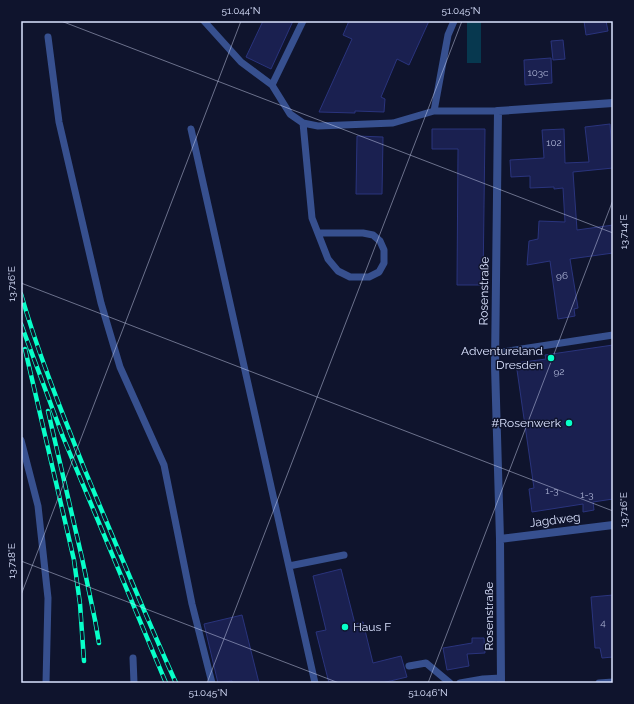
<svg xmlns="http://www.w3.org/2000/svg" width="634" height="704" viewBox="0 0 634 704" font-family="Raleway,sans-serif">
	<rect width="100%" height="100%" fill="#0f142d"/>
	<path fill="#07384f" d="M467 21 481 22V63H467Z"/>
	<path fill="#1a2050" stroke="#2a347d" d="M263 21H293L271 69 246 57Z
		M349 21H429L409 65 397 59 381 97 385 99 384 112 355 111V113L319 112 352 39 343 35Z
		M584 21H606L608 31 586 35Z
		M563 40 565 59 553 60 551 41Z
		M551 58 552 83 525 85 524 60Z
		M610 124 613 168 573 172 577 230 613 225V253L570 259 578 308 574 309 575 316 558 319 550 261 527 265 529 241 538 239 539 221 565 222 563 188 554 189V187L530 188V176L511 177 510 160 544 158 542 130 564 129 565 163 589 162 585 127Z
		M432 129H485L483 285H457L458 149H432Z
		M357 136 383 137 382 194H356Z
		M613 345V499L593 502 594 510 583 512V504L532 512 529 489 534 488 516 363 546 359 545 355Z
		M341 569 355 624 363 622 373 663 401 656 407 677 382 683H329L316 632 326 630 313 576Z
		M613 595V657L602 658 600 648H595L591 597Z
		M242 615 259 683H233L232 681 218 683 204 624Z
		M472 638H484L485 653 467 654 469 666 447 670 443 648 472 643Z"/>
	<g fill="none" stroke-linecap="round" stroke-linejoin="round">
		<path stroke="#37508f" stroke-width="7" d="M204 21 241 62 272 85 290 114 303 123 318 126 393 123 434 111H498
			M48 37 59 122 101 303 120 367 164 465 192 604 212 683
			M272 85 303 21
			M434 111 448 35 454 21
			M303 123 312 218 328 259 338 271 350 277H369L379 272 384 263V250L380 241 373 235 363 233H318
			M191 129 315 683
			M496 353 613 335
			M21 440 38 506 48 598 46 683
			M289 566 344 555
			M133 658 134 683
			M409 666 426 663 450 683
			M460 683 483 679 501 678
			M599 683 613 682"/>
		<path stroke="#37508f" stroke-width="8" d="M500 539 613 525
			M501 683 500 539 495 366 498 111 613 103"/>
		<g stroke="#07ffc9" stroke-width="4.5">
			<path id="rail" d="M21 294C38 353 61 410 84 468 114 540 144 612 176 683
				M21 324 63 437 166 683
				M25 349 74 560 80 604 84 661
				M48 411 82 558 95 620 99 643"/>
		</g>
		<use href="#rail" stroke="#0f142d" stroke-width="3" stroke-dasharray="9" stroke-linecap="butt"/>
	</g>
	<path fill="none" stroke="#dbe3ff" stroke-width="1" stroke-opacity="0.45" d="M61 21 613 233M21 283 613 511M21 561 339 683M21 595 241 21M207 683 462 21M428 683 613 200"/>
	<g fill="#07ffc9" stroke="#0f142d" stroke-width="1.5">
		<circle cx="551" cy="358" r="4"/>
		<circle cx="569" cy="423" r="4"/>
		<circle cx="345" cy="627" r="4"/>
	</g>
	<g text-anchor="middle" stroke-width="3" stroke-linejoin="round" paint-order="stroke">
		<g font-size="10" fill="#abb2d3">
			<text x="538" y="76">103c</text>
			<text x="554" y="146">102</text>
			<text x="562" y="279">96</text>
			<text x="559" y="375">92</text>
			<text x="552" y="494">1-3</text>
			<text x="587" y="498">1-3</text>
			<text x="603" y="626">4</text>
		</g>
		<g font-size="12" fill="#dbe3ff" stroke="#0f142d">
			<text transform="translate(484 291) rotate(-89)" y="4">Rosenstraße</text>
			<text transform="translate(555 520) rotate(-7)" y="4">Jagdweg</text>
			<text transform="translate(489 616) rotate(-90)" y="4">Rosenstraße</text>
		</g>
		<g font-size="12" fill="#dbe3ff" stroke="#0f142d" text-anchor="end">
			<text x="543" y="355">Adventureland<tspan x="543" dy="14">Dresden</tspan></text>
			<text x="561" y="427">#Rosenwerk</text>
			<text x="353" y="631" text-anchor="start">Haus F</text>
		</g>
	</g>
	<rect width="634" height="704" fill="none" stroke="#0f142d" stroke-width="44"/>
	<rect x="22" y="22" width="590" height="660" fill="none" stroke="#dbe3ff" stroke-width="1.5"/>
	<g font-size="10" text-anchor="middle" fill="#dbe3ff">
		<text x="241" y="14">51.044°N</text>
		<text x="461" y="14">51.045°N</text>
		<text transform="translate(623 232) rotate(-90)" y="4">13.714°E</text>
		<text transform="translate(11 284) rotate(-90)" y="4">13.716°E</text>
		<text transform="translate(623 510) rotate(-90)" y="4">13.716°E</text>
		<text transform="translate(11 561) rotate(-90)" y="4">13.718°E</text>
		<text x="208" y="696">51.045°N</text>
		<text x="428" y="696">51.046°N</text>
	</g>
</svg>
